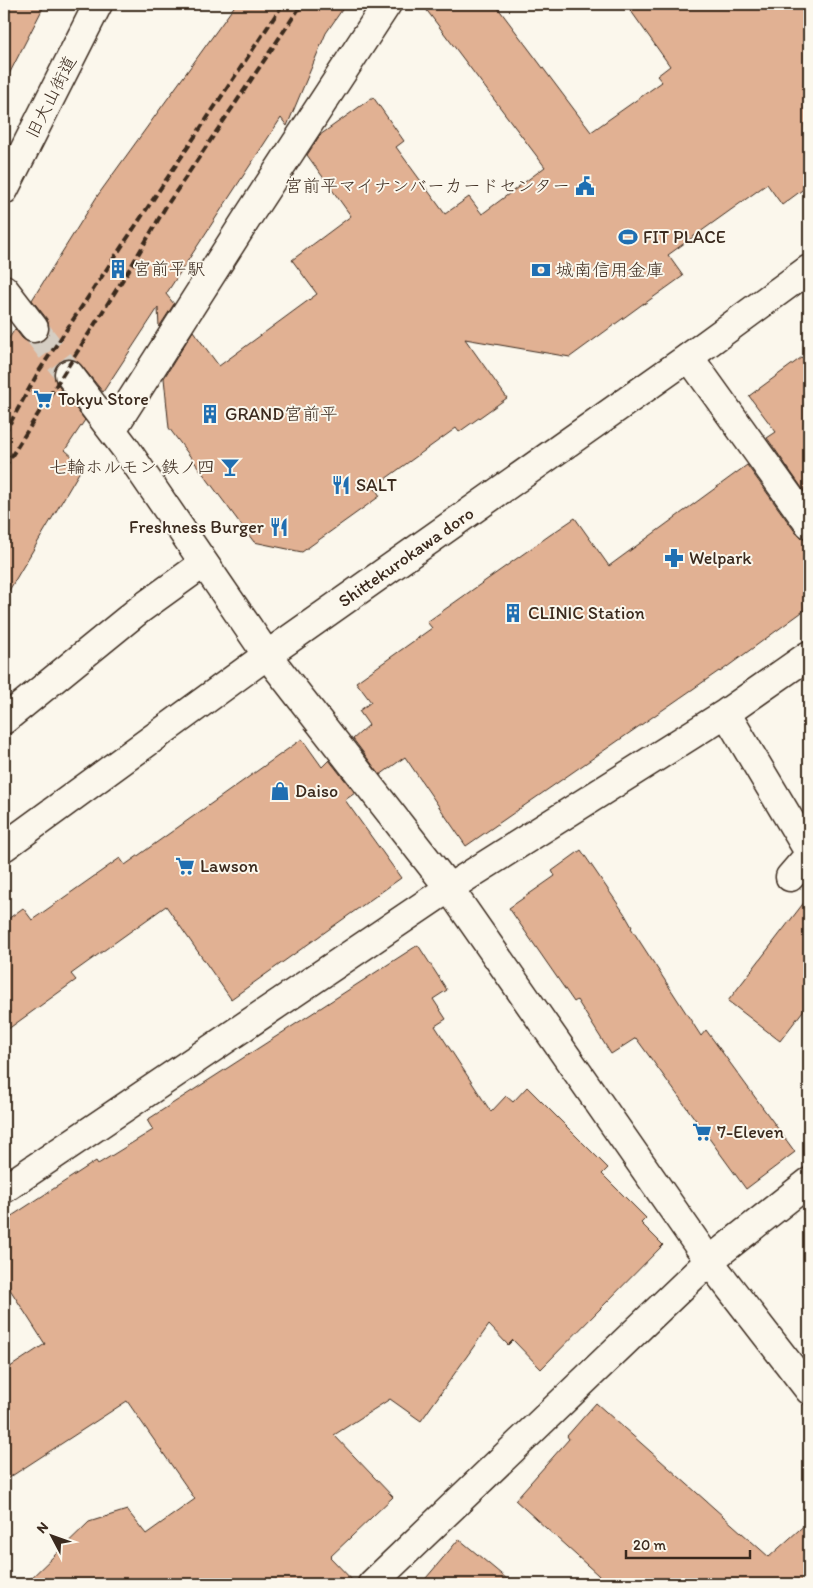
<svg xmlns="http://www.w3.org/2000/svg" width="813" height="1588" viewBox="0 0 813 1588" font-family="Itim,'Klee One',sans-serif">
	<rect width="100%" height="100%" fill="#fbf7ec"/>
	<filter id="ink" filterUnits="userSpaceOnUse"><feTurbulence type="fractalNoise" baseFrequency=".02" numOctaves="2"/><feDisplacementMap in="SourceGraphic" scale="10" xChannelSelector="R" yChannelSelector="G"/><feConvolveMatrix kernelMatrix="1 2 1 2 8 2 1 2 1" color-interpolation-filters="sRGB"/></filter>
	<g filter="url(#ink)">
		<path fill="#e1b193" stroke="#3b2a1e" d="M4 4H45L4 84Z
			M236 4H346L326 33 287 126 281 118 166 294 174 304 159 327 158 308 103 392 81 365 75 360 67 359 59 362 55 368 54 375 56 383 85 420 65 450 83 466 4 599V346L15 329 22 338 29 343H37L44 340 48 334 49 326 47 319 32 300 98 195Z
			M422 4H495L591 132 662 82 657 76 670 66 626 4H797L809 20V185L782 205 767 184 668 255 683 276 644 304V303L570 357 465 339 507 398 459 432 456 428 374 487 380 496 302 552 254 542 169 428 164 378 193 331 219 366 317 294 292 260 351 216 307 155 320 135 373 97 404 141 396 147 445 214 469 197 482 214 545 167Z
			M809 352V498L767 438 776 432 749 396Z
			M747 465 796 533 802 538 809 539V607L720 672 719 671 466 846 405 757 380 775 353 739 369 725 359 711 371 702 356 682 432 628 427 622 550 535 575 518 609 566Z
			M302 739 322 767 329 760 355 793 345 800 401 878 231 999 166 906 71 974 76 980 4 1032V922L23 908 32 920 120 858 125 865Z
			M581 850 624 913 632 927 631 928 701 1036 706 1030 795 1152 746 1189 636 1038 611 1054 577 1000 574 1002 509 908 555 876 552 871Z
			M809 896V1003L780 1041 728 1001Z
			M418 945 447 990 433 999 446 1019 435 1026 491 1112 506 1096 513 1102 527 1087 608 1168 602 1174 646 1218 641 1223 663 1245 541 1369 513 1340 508 1345 489 1325 421 1421 390 1399 334 1435 393 1497 330 1557 356 1584H25L89 1522 127 1510 146 1534 195 1499 127 1401 4 1481V1371L45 1344 4 1280V1221L96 1161 98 1164 153 1130 147 1120Z
			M596 1403 769 1557 809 1521V1584H608L515 1500 569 1439 567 1436Z
			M459 1539 513 1584H421Z"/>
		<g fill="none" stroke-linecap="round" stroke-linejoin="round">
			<path stroke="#d5cec3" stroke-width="28" stroke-dasharray="28 14" stroke-linecap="butt" d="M34 328 69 374"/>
			<g stroke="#3b2a1e" stroke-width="31">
				<path id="minor" d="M4 190 98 4
					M4 289 34 328
					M689 357 809 524
					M69 374 126 449 267 655 449 888 709 1261 809 1390
					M112 430 251 212 387 4
					M726 713 809 852
					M4 720 139 610 204 563
					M790 877 809 855
					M4 1189 449 888 726 713 809 655
					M372 1584 709 1261 809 1182"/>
			</g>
			<g stroke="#3b2a1e" stroke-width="31">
				<path id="major" d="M4 847 267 655 689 357 809 269"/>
			</g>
			<use href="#minor" stroke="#fbf7ec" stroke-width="28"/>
			<use href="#major" stroke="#fbf7ec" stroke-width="28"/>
			<path stroke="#3b2a1e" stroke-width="4" stroke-dasharray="8 4" stroke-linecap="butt" d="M4 434 39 371 283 4
				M4 468 132 265 165 208 302 4"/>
		</g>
	</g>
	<defs>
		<g id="civic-bare" transform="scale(1.5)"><path d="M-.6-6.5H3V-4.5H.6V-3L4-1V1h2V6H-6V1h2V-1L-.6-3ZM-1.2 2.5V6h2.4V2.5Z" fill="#1f6fb2" stroke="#fbf7ec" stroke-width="2.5" paint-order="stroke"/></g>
		<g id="stadium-bare" transform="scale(1.5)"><path d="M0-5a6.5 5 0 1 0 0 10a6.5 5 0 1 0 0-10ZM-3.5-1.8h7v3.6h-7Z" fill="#1f6fb2" stroke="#fbf7ec" stroke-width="2.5" paint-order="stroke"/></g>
		<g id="building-bare" transform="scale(1.5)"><path d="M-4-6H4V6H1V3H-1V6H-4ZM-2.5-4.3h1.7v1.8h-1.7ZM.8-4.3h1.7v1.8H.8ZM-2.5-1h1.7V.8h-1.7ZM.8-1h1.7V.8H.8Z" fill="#1f6fb2" stroke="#fbf7ec" stroke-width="2.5" paint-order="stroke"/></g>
		<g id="bank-bare" transform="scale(1.5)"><path d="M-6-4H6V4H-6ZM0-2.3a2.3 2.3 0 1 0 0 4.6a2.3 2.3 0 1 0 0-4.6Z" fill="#1f6fb2" stroke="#fbf7ec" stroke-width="2.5" paint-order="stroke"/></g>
		<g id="supermarket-bare" transform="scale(1.5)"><path d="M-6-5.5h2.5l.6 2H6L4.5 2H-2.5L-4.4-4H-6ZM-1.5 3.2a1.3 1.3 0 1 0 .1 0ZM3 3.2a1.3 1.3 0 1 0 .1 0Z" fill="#1f6fb2" stroke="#fbf7ec" stroke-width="2.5" paint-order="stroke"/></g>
		<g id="bar-bare" transform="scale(1.5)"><path d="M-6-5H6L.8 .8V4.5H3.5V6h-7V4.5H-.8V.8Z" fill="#1f6fb2" stroke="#fbf7ec" stroke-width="2.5" paint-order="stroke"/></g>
		<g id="restaurant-bare" transform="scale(1.5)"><path d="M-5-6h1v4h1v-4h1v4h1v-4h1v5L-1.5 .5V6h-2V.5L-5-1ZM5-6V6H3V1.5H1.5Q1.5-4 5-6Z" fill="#1f6fb2" stroke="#fbf7ec" stroke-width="2.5" paint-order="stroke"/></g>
		<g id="pharmacy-bare" transform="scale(1.5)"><path d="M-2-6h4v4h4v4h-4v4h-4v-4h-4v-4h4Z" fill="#1f6fb2" stroke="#fbf7ec" stroke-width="2.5" paint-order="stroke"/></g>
		<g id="shop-bare" transform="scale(1.5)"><path d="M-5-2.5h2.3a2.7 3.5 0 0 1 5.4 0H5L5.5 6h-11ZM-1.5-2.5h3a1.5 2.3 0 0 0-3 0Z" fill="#1f6fb2" stroke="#fbf7ec" stroke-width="2.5" paint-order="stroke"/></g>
	</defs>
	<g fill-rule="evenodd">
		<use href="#civic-bare" x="585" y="186"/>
		<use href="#stadium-bare" x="628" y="237"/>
		<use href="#building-bare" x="118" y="269"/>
		<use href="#bank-bare" x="541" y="270"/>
		<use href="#supermarket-bare" x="43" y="399"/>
		<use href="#building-bare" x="210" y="414"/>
		<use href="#bar-bare" x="230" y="467"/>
		<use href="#restaurant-bare" x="341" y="485"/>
		<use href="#restaurant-bare" x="279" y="527"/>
		<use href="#pharmacy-bare" x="674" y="558"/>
		<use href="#building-bare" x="513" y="613"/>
		<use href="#shop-bare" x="280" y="791"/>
		<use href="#supermarket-bare" x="185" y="866"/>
		<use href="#supermarket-bare" x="702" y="1132"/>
	</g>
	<g text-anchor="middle" stroke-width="4" stroke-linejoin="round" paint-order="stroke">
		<g font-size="18" fill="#3b2a1e" stroke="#fbf7ec">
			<text transform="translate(51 97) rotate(-63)" y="6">旧大山街道</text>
			<text transform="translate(406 557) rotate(-35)" y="6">Shittekurokawa doro</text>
		</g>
		<g font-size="18" fill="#3b2a1e" stroke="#fbf7ec" text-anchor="start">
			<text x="570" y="192" text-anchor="end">宮前平マイナンバーカードセンター</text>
			<text x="643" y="243">FIT PLACE</text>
			<text x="133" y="275">宮前平駅</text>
			<text x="556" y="276">城南信用金庫</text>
			<text x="58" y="405">Tokyu Store</text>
			<text x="225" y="420">GRAND宮前平</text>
			<text x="215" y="473" text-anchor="end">七輪ホルモン 鉄ノ四</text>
			<text x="356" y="491">SALT</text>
			<text x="264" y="533" text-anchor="end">Freshness Burger</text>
			<text x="689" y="564">Welpark</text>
			<text x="528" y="619">CLINIC Station</text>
			<text x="295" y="797">Daiso</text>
			<text x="200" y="872">Lawson</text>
			<text x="717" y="1138">7-Eleven</text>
		</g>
	</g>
	<rect width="813" height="1588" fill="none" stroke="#fbf7ec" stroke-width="20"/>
	<rect x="10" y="10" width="793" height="1568" fill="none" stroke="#3b2a1e" stroke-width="2" filter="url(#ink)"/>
	<g transform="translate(52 1536) rotate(311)" stroke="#fbf7ec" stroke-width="4" paint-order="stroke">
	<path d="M0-4L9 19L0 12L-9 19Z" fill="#3b2a1e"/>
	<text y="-8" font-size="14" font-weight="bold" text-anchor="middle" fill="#3b2a1e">N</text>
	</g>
	<path d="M626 1550v8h124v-8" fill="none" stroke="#3b2a1e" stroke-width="2.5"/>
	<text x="633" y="1550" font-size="15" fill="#3b2a1e" stroke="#fbf7ec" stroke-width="4" paint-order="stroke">20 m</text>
</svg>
